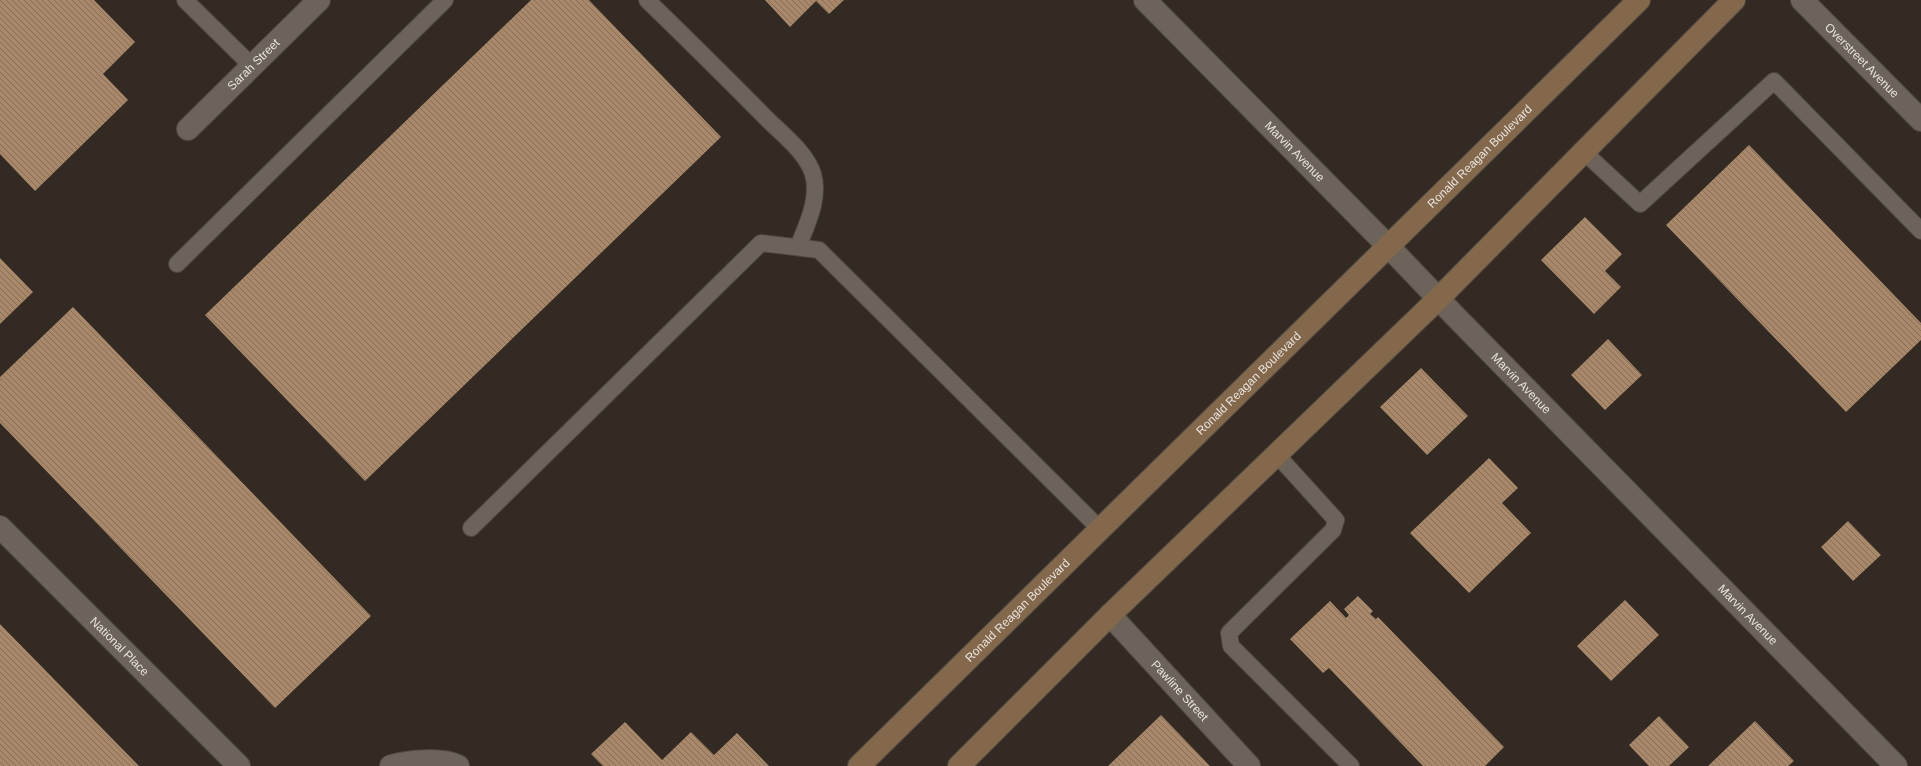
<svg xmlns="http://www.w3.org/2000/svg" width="1921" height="766" viewBox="0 0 1921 766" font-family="Arial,sans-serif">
	<defs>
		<pattern id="building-back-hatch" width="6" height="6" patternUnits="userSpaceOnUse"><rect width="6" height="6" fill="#a88869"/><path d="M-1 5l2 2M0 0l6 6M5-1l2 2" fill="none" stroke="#85705b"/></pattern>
	</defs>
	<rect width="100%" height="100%" fill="#322a23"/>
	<path fill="url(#building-back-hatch)" d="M0 0H94L135 42 103 74 128 100 35 191 0 154Z
		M531 0H589L721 137 365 481 205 315Z
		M765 0H844L829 14 816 1 790 27Z
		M1749 145 1921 323V340L1846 412 1666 225Z
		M1585 217 1622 254 1605 271 1621 287 1594 314 1541 260Z
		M0 258 33 292 0 324Z
		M73 307 371 616 275 708 0 423V377Z
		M1608 339 1642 375 1605 410 1571 375Z
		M1421 368 1468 416 1427 455 1380 407Z
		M1489 458 1518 488 1502 503 1531 533 1469 593 1410 533Z
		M1848 521 1881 555 1853 581 1821 547Z
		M1358 596 1373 611 1370 614 1376 619 1378 617 1504 747 1485 766H1423L1329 668 1323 673 1290 639 1330 601 1346 618 1349 615 1344 609Z
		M1625 600 1659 635 1611 681 1577 646Z
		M0 624 139 766H0Z
		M1161 715 1210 766H1108Z
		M1659 716 1689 747 1669 766H1649L1629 745Z
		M1755 721 1794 761 1788 766H1708Z
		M625 722 662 760 691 732 714 755 737 733 769 766H603L591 754Z"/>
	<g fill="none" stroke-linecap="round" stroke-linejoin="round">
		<g stroke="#4f4942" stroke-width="18">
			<path id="service" d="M185 0 252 66
				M647 0C687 39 727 78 766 118 782 134 806 152 813 174 820 199 807 224 798 247
				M1584 152 1640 204 1774 81 1921 231
				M177 264 445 0
				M1277 455 1336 520 1333 530 1229 633 1231 646 1351 766
				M471 528 761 243 819 250 1100 529"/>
		</g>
		<g stroke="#4f4942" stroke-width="24">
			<g id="minor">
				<path id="s1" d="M1145 0 1389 247 1454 315 1896 766"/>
				<path id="s2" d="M1802 0 1921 120"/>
				<path id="s3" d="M188 129 319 0"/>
				<path id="s4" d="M0 527 239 766"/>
				<path id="s5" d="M1110 615 1249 766"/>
				<path d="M391 766C408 761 442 758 458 766"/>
			</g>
		</g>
		<g stroke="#4f4942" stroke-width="24">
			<g id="secondary">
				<path id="s6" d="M859 766 1639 0"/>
				<path d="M959 766 1110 615 1438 299 1734 0"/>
			</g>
		</g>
		<use href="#service" stroke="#6c635b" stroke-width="16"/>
		<use href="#minor" stroke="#6c635b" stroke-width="22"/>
		<use href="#secondary" stroke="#83684b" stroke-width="22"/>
	</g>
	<g text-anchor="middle" stroke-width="4" stroke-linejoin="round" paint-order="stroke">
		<g font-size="12" fill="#e7e2dd" stroke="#171410">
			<text dy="4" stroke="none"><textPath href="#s2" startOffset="85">Overstreet Avenue</textPath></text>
			<text dy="4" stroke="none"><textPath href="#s3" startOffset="92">Sarah Street</textPath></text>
			<text dy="4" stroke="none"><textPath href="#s1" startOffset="213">Marvin Avenue</textPath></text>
			<text dy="4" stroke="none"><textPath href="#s6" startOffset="870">Ronald Reagan Boulevard</textPath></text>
			<text dy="4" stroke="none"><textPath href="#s6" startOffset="546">Ronald Reagan Boulevard</textPath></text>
			<text dy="4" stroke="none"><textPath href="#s1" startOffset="537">Marvin Avenue</textPath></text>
			<text dy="4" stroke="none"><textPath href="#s6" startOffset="222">Ronald Reagan Boulevard</textPath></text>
			<text dy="4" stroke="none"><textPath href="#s1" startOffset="861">Marvin Avenue</textPath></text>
			<text dy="4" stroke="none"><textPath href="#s4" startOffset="169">National Place</textPath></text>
			<text dy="4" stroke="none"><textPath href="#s5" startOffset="103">Pawline Street</textPath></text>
		</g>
	</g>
</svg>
